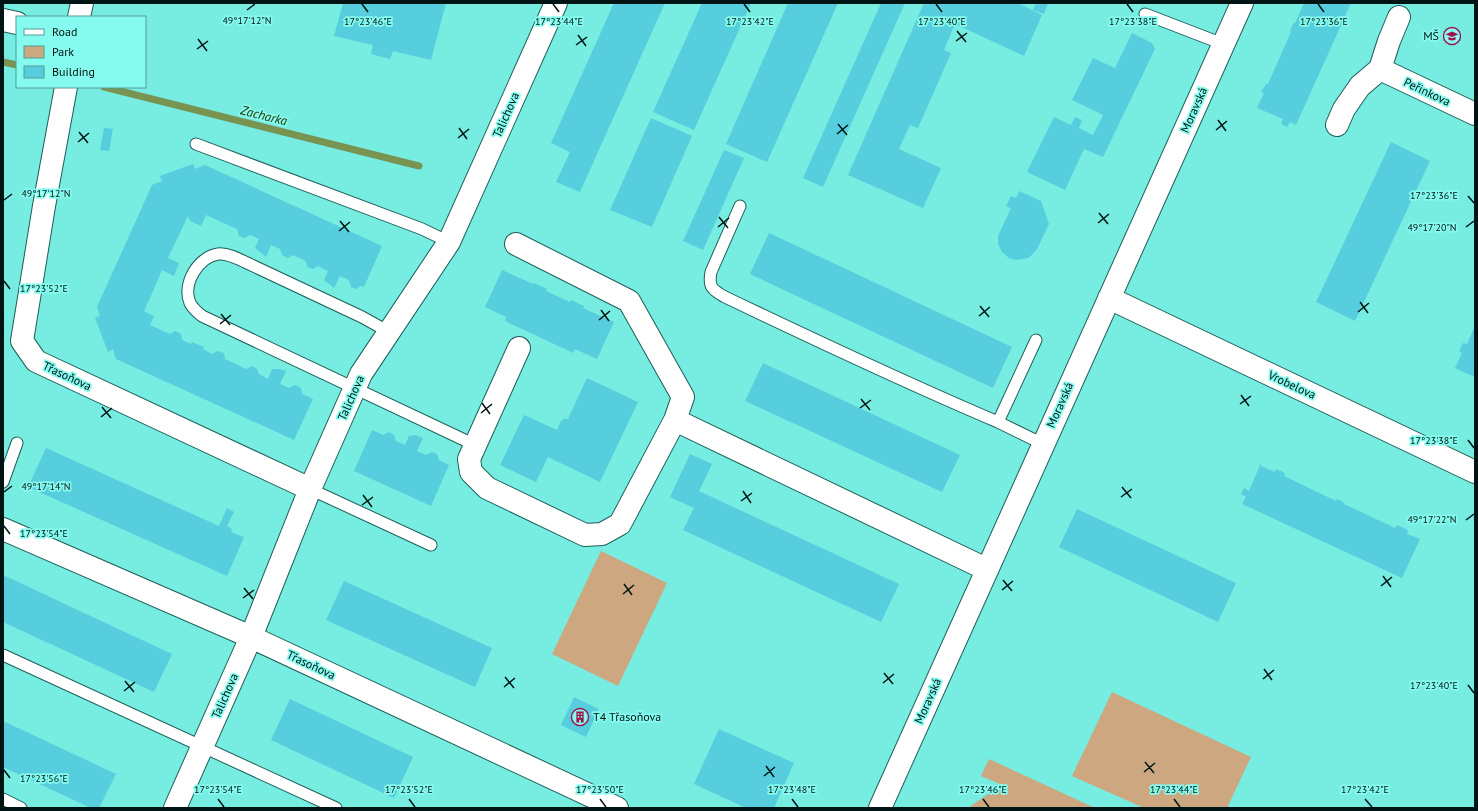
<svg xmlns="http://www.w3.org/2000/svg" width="1478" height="811" viewBox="0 0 1478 811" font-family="'PT Sans',sans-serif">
	<rect width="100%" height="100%" fill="#77ece1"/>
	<path fill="#cda780" d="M601 551 667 583 618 686 552 654Z
		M1112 692 1251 757 1227 808H1144L1072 776Z
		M989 759 1095 808H968L994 790 1007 787 981 776Z"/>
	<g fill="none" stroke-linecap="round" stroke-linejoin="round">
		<path stroke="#799353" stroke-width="7" d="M3 62 17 65
			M104 87 419 166"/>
	</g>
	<path fill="#56cedd" d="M343 3H446L431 60 393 51 390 59 371 54 373 45 334 36Z
		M614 3H665L580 192 556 182 570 152 551 143Z
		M702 3H751L694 130 653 112Z
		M788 3H838L767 162 726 144Z
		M881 3H905L823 187 803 178Z
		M924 3H1018L1042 15 1024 56 955 24 944 50 951 53 918 128 910 125 899 149 941 168 923 208 848 175Z
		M1036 3H1048L1044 14 1033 10Z
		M1304 3H1351L1296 125 1290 122 1287 127 1281 124 1283 119 1257 108 1264 93 1261 92 1266 84H1268L1291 32H1290L1292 26 1294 23H1295Z
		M1132 33 1152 43 1155 49 1103 157 1084 149 1065 190 1027 172 1054 117 1071 125 1075 117 1082 120 1079 128 1093 135 1103 115 1072 100 1093 58 1115 68Z
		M651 118 692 136 652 227 610 210Z
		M104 128 113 129 109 151 100 150Z
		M1391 142 1430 161 1355 321 1316 302Z
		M724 150 744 158 703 250 683 241Z
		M193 164 195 169 205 165 382 246 364 287 361 286 356 289 351 287 349 280 340 276 334 288 324 280 328 271 318 266 313 269 307 267 306 261 293 255 288 258 282 255 280 249 271 245 266 257 255 248 259 239 250 235 244 238 239 236 237 229 206 215 201 226 190 221 188 216 168 258 179 263 174 276 162 270 150 298 144 311 154 316 150 325 170 334 175 331 181 334 182 340 191 344 192 342 204 347 203 349 212 354 218 351 224 353 225 359 246 369 252 366 257 369 259 374 268 379 272 369H279L286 371 280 384 289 388 295 385 301 388 302 394 313 399 294 440 116 359 113 349 108 352 95 318 100 316 97 307 152 185 162 181 160 176Z
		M1019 191 1041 201 1049 224 1037 249 1033 254 1028 258 1016 260 1009 258 1002 252 998 244V236L1011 208 1006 206 1011 196 1016 198Z
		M769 233 1012 347 993 388 750 274Z
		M502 270 533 284 534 283 547 289 546 291 570 302 571 300 584 306 583 308 614 322 597 359 575 349 573 353 554 344 505 321 506 317 485 307Z
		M1475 326V377L1455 368 1462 353 1459 351 1463 343 1467 344Z
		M763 363 960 455 942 492 745 401Z
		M587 378 638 402 600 482 548 457 536 482 500 465 524 415 557 430 561 421 564 419H568Z
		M372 430 383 435 389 432 394 435 396 441 405 445 409 436 416 435 423 438 417 451 426 455 432 452 437 454 439 460 449 465 431 506 354 471Z
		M46 448 219 526 227 508 234 512 227 526 232 529 231 532 244 537 227 576 28 487Z
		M690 454 712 464 699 491 899 584 881 622 683 530 694 508 670 497Z
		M1261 463V466L1275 472 1276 469 1285 473 1284 476 1336 501 1337 499 1345 503 1344 504 1395 528 1397 525 1408 530 1407 534 1420 539 1402 578 1242 504 1246 497 1241 494 1244 488 1249 491Z
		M1077 509 1236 583 1218 622 1059 547Z
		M3 575 172 654 154 692 3 622Z
		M344 581 492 648 475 687 326 620Z
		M574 697 599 709 586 737 561 725Z
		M290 699 413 757 394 798 271 740Z
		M3 721 116 774 99 808H91L3 767Z
		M719 729 794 763 774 808H746L694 784Z"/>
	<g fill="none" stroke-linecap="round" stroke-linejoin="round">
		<g stroke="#1e5e59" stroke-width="13">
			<path id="service" d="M1145 14 1223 44
				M196 144 422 229 449 242
				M740 206 711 272C708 288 713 290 725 297 815 340 906 383 998 422
				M389 332 362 317 245 262C237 258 227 253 218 254 198 257 182 284 190 303 193 309 197 312 202 316L475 445
				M1036 340 998 422 1043 444
				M3 482 17 443
				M310 489 431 545
				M3 655 336 808
				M3 799 21 808"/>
		</g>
		<g stroke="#1e5e59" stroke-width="24">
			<path id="minor" d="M79 17 82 3
				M3 20 17 23
				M1380 69 1475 114
				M66 87 44 206 22 341 36 361 310 489
				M1337 125 1344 109 1360 86 1380 69 1389 41 1399 17
				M516 244 629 301 683 397 675 420
				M1109 298 1475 472
				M519 348 469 459 471 472 487 488 585 535 602 534 620 524 675 420 986 569
				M3 529 251 637 617 808
				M175 808 251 637 310 489 361 374 449 242 556 3
				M880 808 1242 3"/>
		</g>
		<use href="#service" stroke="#fff" stroke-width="11"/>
		<use href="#minor" stroke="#fff" stroke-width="22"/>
	</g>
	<path fill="none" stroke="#001513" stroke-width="1.5" d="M362 4 368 12M553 4 559 12M744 4 750 12M936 4 942 12M1127 4 1133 12M1318 4 1324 12M247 10 255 4M957 31 966 42M578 35 586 46M198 39 207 51M956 41 967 33M576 45 587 37M197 49 208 41M1218 120 1226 131M838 124 847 135M459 128 467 139M1216 130 1227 121M79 132 88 143M837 134 848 125M458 138 469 129M78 142 89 133M1468 196 1474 203M4 200 12 194M1099 213 1108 224M719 217 728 228M340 221 349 232M1098 223 1109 214M718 227 729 218M1466 227 1474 221M339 231 350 222M4 281 10 289M1360 302 1368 313M980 306 989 317M601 310 609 321M1358 312 1369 303M221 314 230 325M979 316 990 307M599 320 610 311M220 324 231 315M1241 395 1249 406M861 399 870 410M482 403 490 414M1240 404 1251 396M102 407 111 418M860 408 871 400M481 413 492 404M101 417 112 408M1468 440 1474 448M1122 487 1131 498M743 491 751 503M4 492 12 486M363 495 372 507M1121 497 1132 489M741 501 752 493M362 505 373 497M1466 520 1474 514M4 526 10 534M1383 576 1391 587M1003 580 1012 591M624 584 632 595M1381 586 1392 577M244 588 253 599M1002 590 1013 581M623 594 634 585M243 598 254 590M1264 669 1272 680M884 673 893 684M505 677 514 688M1263 679 1274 670M125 681 134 692M883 683 894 674M1468 685 1474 693M504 687 515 678M124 691 135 682M1145 762 1154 773M766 766 774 777M4 770 10 778M1144 772 1155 763M764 776 775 767M218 799 224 807M409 799 415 807M600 799 606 807M792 799 798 807M983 799 989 807M1174 799 1180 807M1365 799 1372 807"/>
	<defs>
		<g id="school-ring" transform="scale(0.9)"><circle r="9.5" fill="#85faee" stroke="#a40e49" stroke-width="1.5"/><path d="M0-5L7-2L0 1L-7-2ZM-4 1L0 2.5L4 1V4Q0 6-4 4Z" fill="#a40e49"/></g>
		<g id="building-ring" transform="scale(0.9)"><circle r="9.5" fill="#85faee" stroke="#a40e49" stroke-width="1.5"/><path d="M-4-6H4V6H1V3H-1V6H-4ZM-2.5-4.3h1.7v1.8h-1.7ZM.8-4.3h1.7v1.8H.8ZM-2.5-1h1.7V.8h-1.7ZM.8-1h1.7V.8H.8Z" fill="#a40e49"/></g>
	</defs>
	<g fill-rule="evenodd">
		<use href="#school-ring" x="1452" y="36"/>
		<use href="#building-ring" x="580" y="717"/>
	</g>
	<g text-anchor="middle" stroke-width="3.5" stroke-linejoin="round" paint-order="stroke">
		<g font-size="12" fill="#001513" stroke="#85faee" text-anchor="end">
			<text x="1439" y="40">MŠ</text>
			<text x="593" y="721" text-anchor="start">T4 Třasoňova</text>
		</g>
		<g font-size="12" fill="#001513" stroke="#85faee">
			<text transform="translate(1427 92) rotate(25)" y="4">Peřinkova</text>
			<text transform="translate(1194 110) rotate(-66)" y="4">Moravská</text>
			<text transform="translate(506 115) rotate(-66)" y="4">Talichova</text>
			<text transform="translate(67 376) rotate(25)" y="4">Třasoňova</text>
			<text transform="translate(1292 385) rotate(25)" y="4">Vrobelova</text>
			<text transform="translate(351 398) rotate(-66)" y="4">Talichova</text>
			<text transform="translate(1060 405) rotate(-66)" y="4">Moravská</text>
			<text transform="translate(311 665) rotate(25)" y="4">Třasoňova</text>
			<text transform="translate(225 696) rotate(-66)" y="4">Talichova</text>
			<text transform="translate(928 701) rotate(-66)" y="4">Moravská</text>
		</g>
		<g font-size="13" font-style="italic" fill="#243503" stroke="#85faee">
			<text transform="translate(264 115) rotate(14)" y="5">Zacharka</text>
		</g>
	</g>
	<g font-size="10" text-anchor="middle" fill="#001513" stroke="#85faee" stroke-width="3.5" stroke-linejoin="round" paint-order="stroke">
		<text x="247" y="24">49°17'12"N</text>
		<text x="368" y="25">17°23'46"E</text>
		<text x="559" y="25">17°23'44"E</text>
		<text x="750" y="25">17°23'42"E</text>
		<text x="942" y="25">17°23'40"E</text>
		<text x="1324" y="25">17°23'36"E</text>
		<text x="1133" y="25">17°23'38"E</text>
		<text x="46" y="197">49°17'12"N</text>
		<text x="1434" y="199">17°23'36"E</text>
		<text x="1432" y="231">49°17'20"N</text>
		<text x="44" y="292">17°23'52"E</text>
		<text x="1434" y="444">17°23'38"E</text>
		<text x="46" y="490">49°17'14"N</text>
		<text x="1432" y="523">49°17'22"N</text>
		<text x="44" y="537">17°23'54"E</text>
		<text x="1434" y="689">17°23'40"E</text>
		<text x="44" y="782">17°23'56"E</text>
		<text x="218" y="793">17°23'54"E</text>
		<text x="409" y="793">17°23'52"E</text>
		<text x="600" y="793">17°23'50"E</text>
		<text x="792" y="793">17°23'48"E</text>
		<text x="983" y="793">17°23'46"E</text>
		<text x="1174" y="793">17°23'44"E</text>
		<text x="1365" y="793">17°23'42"E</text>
	</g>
	<rect width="1478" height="811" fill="none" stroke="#001513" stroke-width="8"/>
	<rect x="16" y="16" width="130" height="72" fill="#85faee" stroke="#509e96"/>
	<rect x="24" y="29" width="20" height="6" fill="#ffffff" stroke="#509e96"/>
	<text x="52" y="36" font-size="12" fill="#001513">Road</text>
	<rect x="24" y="46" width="20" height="12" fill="#cda780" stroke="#509e96"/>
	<text x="52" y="56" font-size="12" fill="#001513">Park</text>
	<rect x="24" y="66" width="20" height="12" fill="#56cedd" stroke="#509e96"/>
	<text x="52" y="76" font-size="12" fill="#001513">Building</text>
</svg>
